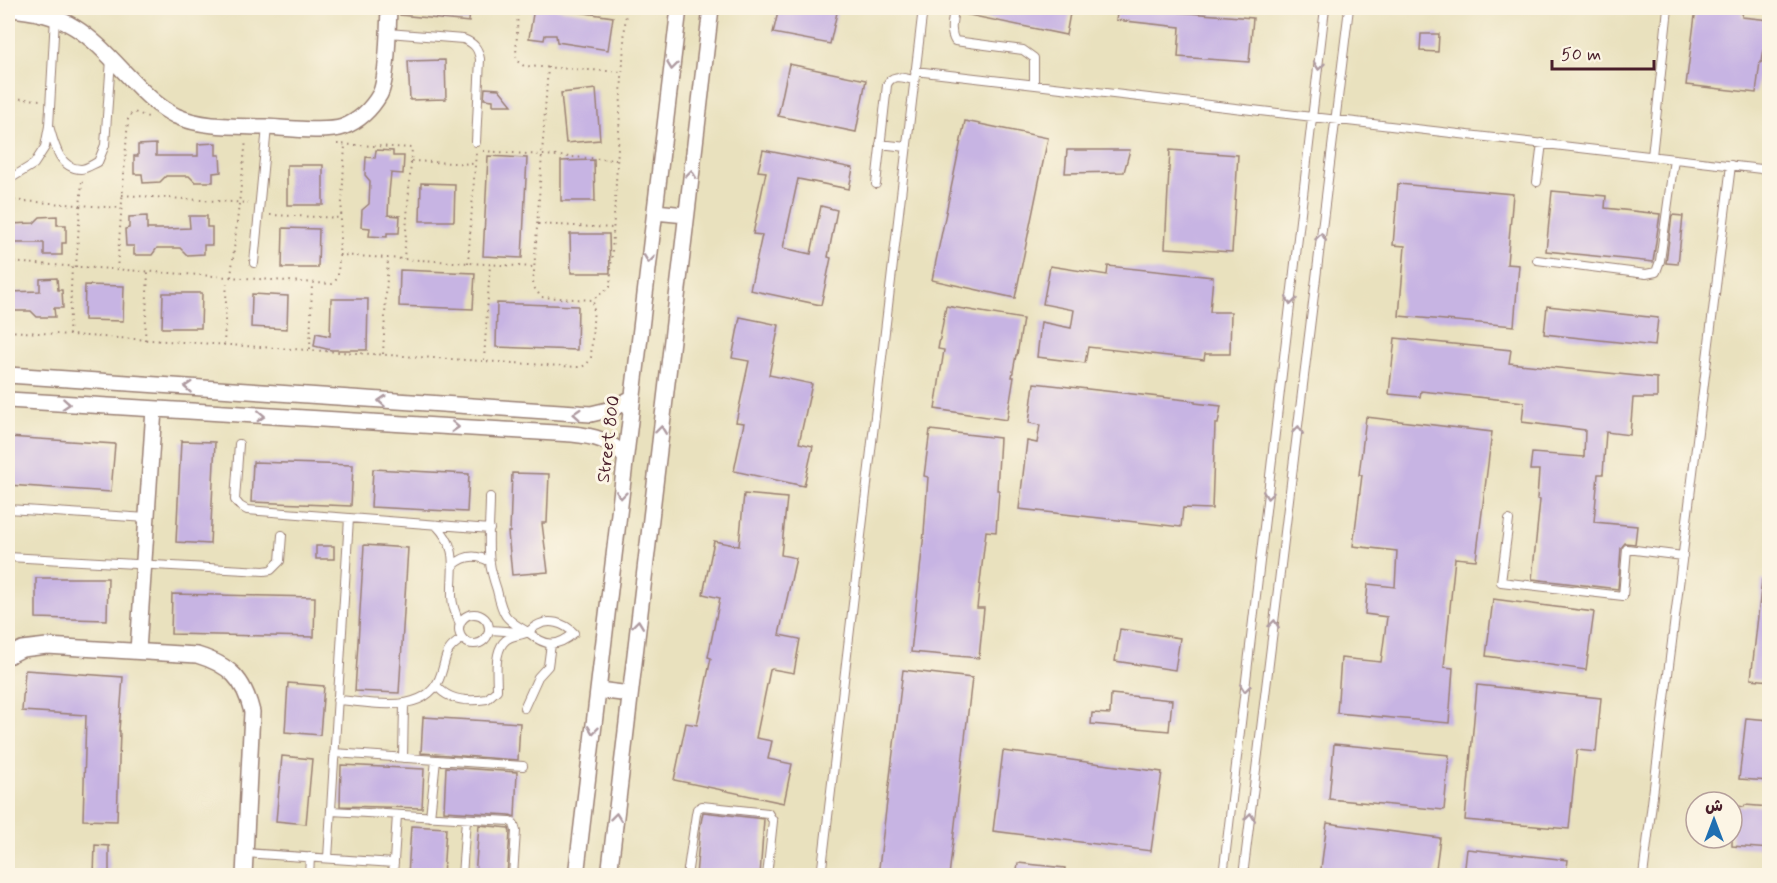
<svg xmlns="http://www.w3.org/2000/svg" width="1777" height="883" viewBox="0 0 1777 883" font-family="Mynerve,'Playpen Sans Arabic',sans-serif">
	<rect width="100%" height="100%" fill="#fcf5e5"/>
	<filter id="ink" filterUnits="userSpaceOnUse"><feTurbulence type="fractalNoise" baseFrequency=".0167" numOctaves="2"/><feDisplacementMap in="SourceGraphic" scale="12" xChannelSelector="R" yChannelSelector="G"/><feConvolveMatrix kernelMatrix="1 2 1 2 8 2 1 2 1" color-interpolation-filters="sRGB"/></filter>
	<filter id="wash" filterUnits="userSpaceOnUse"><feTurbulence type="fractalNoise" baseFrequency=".008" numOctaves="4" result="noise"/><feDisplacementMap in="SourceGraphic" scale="24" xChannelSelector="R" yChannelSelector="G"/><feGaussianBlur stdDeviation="1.35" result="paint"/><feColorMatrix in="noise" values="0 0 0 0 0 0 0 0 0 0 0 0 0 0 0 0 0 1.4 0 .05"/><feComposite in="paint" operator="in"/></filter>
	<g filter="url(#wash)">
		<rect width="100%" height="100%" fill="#e9e1be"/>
		<g id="blocks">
			<path fill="#c7b4e3" d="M401 8H470L469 22 400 15Z
				M534 8H550L613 17 608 50 557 42 556 35H545L544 40 529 38Z
				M779 8H838L830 44 773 33Z
				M960 8H1071L1066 35 959 13Z
				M1118 8H1163V11L1253 18 1249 62 1178 57 1180 27 1116 20Z
				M1696 8H1743L1742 17 1770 20V37L1766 36 1762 62H1760L1756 93 1686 85Z
				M1421 34H1439L1438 52 1420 51Z
				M445 60 446 99 410 100 408 61Z
				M789 64 866 80 856 132 778 116Z
				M485 88 499 89 512 105H493V100L484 99Z
				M596 89 600 140 566 143 561 93Z
				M965 121 1048 138 1015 298 932 280Z
				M216 143V155H220L221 172 213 173V182H195L189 176H166L160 182 143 183 142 174H134V156H138V145L156 144V156H198V144Z
				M376 150 393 151V156H404L403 174 391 173 389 193 388 215 400 216 399 233H387V237L369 236 370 228 361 227 362 210 369 204 370 181 365 175 366 157 375 158Z
				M763 150 853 168 849 189 798 179 783 248 811 254 821 206 837 210 828 257 831 258 821 305 750 290 762 235 753 234 766 172 758 171Z
				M1067 150H1130L1124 172 1065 173Z
				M1170 150 1238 155 1232 252 1165 248Z
				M488 156 527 158 522 258 483 256Z
				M594 160 595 201H561V161Z
				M287 165H323V205H287Z
				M421 183 455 184 454 221H420Z
				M1398 184 1513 194 1507 264 1519 265 1514 326 1399 316 1405 246 1393 245Z
				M1552 191 1606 196 1605 208 1660 214 1653 262 1546 251Z
				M1672 215 1683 216 1678 264 1666 263Z
				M57 216V225H66V243H62V255H44V243H8V224L34 223 40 217Z
				M147 216V229H167L190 228 189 216H207V227H212V245H204V254L187 255 180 248H157L152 255H134V246H126L125 229 129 228V217Z
				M283 228 319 229 318 268H282Z
				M570 234H609L610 273H571Z
				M1050 266 1107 275 1108 266 1213 277 1210 312H1231L1230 354H1205L1204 360 1088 347 1085 363 1037 357 1041 322 1071 328 1074 310 1043 304Z
				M400 270 475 273 473 309 399 306Z
				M57 278 58 290H62L63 308H54L55 317H37L31 311H8V292L40 291V279Z
				M85 285 124 286 123 321 84 320Z
				M163 293H202L201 328H162Z
				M252 294 288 296 287 329 251 327Z
				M331 299H368L367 350H331L314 346 316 333 330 336Z
				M497 303 578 306 577 350 496 347Z
				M946 306 1023 319 1017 355H1016L1012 377H1014L1007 420 935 409 944 350 938 349Z
				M1547 306 1658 318 1655 346 1544 334Z
				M740 317 779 325 769 375 812 384 799 443 813 446 804 486 734 471 744 423 736 422 749 361 732 358Z
				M1395 338 1511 350 1509 363 1657 378V398H1633L1630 435 1606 432 1603 474H1598L1594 522 1637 526 1635 544 1625 543 1621 548 1618 589 1532 579 1540 500 1537 499 1539 470H1530L1532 453 1584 457 1585 430 1522 422 1524 402 1421 391 1420 397 1389 394Z
				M1034 383 1195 401V403L1221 406 1218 424H1215L1212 509 1183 508 1181 527 1019 509 1027 441 1037 443 1040 425 1029 423Z
				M1366 417 1492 432 1476 560 1455 558 1444 667 1453 668 1449 723 1337 713 1341 658 1381 662 1387 617 1365 614 1368 584 1395 587 1397 551 1353 546 1362 475H1359Z
				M930 430 1000 438 997 490H999L996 532 986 531 977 608H984L979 658 911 652 924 533 928 477 924 476Z
				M8 437 115 444 111 492 8 485Z
				M181 441 215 442 210 544 176 542Z
				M253 462 353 465 351 506 251 502Z
				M373 469 469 474 467 512 371 507Z
				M512 473 549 474 547 523H542L548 572 512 575 508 532H510Z
				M744 494 787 498 781 555 796 558 779 635 800 639 794 673 772 669 770 670 756 738 772 741 768 759 792 764 784 803 674 780 686 723 697 725 711 658 708 657 720 598 703 594 714 541 739 546Z
				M364 545 408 548 399 693 355 691Z
				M316 546H334V559H316Z
				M36 578H108L107 620 36 618Z
				M1762 580 1770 581V681L1751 679Z
				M172 594 315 597 314 637 171 634Z
				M1493 599 1594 612 1586 670 1486 656Z
				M1120 629 1180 638 1175 670 1115 661Z
				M25 670 123 677 119 731H120L117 821 83 820 86 715 22 711Z
				M903 670 972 678 949 876H878Z
				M288 683 324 686 320 735 285 732Z
				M1477 685 1601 698 1596 752 1577 750 1569 829 1465 820Z
				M1111 694 1172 700 1169 731 1091 724 1092 713 1110 714Z
				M423 717 520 723 518 760 421 753Z
				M1746 718 1770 720V781L1739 779Z
				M1334 744 1449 755 1444 810 1329 799Z
				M1003 751 1162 772 1151 851 993 831Z
				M282 756 312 759 306 824 276 821Z
				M341 765 424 769 422 808 340 806Z
				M446 767 517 772 515 817 510 815 444 811Z
				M1732 805 1744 807 1745 805 1770 807V849L1732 846Z
				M703 812 764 819 760 876H696L700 828Z
				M1327 823 1440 838 1435 876H1320Z
				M479 825 509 828 510 832 507 876H475Z
				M411 826 446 828 443 876H408Z
				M95 845 109 846V876H94Z
				M1467 849 1568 860 1566 876H1464Z
				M1018 863 1065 868 1064 876H1016Z"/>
		</g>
	</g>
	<g filter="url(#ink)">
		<use href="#blocks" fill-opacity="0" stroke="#9a8074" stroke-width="1.5"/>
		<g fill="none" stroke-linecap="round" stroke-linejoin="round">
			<g stroke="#9a8074" stroke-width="10">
				<path id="service" d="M954 8C953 19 949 31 955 41L1023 50 1034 58V84
					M388 33 463 39C474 43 478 48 480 59L476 142
					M915 71 1770 170
					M49 126C54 143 59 169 81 169 86 169 93 164 98 162L105 145 111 59
					M880 144 906 147
					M1652 156 1668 8
					M8 180 34 164 45 147 49 126 55 17
					M1537 182 1542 143
					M876 184 887 85C892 73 903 78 914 80
					M1537 260 1646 274 1656 272 1660 261 1674 159
					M254 263 267 127
					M239 444 235 500 240 506 247 510 490 529
					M8 509 147 518
					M1509 520 1501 582 1623 596 1627 549 1683 556
					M436 525C460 550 451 566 452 596 452 606 456 615 460 624
					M8 557 264 571 271 570 280 561 282 535
					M454 565C465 555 477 554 490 562
					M459 629a15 15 0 1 1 30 0a15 15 0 1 1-30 0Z
					M490 630 520 632
					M436 685C448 701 468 702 487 699L497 690C497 676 494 655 503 643 510 634 519 637 528 632 531 630 533 627 536 626 549 618 564 623 574 633 557 648 545 646 529 633 521 627 513 625 506 616 501 609 499 599 497 590 494 581 491 572 490 563 487 542 490 519 490 497
					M337 700C371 702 428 717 441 674 447 656 444 650 462 639
					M524 708 538 677 548 666 551 644
					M334 753 523 766
					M403 758 404 704
					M331 811 510 821 514 824 516 831 513 876
					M430 817 436 760
					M245 853 394 863
					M328 858 349 518
					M309 876 310 857
					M393 876 397 815
					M462 876 466 819
					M687 876 696 814 697 809 702 806 768 813 773 821 767 876
					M821 876 923 8
					M1223 876 1325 8
					M1243 876 1349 8
					M1643 876 1731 165"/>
			</g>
			<g stroke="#9a8074" stroke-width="18">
				<path id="minor" d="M8 9C71 13 89 35 130 78 144 93 158 107 176 116 203 128 237 126 266 127 285 128 327 133 343 127 359 121 372 108 380 94 388 78 388 27 389 8
					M655 212 686 215
					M8 375 591 414 612 409 632 398
					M8 400 572 434C594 436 610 440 625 457
					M138 651 154 409
					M8 656 22 649 47 646 197 655C230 665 244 679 252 712L244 876
					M598 690 630 694
					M576 876 679 8
					M609 876 711 8"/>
			</g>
			<path stroke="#9a8074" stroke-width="2" stroke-dasharray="1.5 4.5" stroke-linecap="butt" d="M518 8 516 56 517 61 524 66 623 72
				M548 67 533 286 541 297 592 300 610 287 626 8
				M8 98 41 100
				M337 144 412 148 404 259
				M483 151 617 160
				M411 161 474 164
				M122 195 248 203
				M8 200 121 208
				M270 215 341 218
				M538 224 613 228
				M339 255 534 267
				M8 262 332 284 335 282 338 275 345 145
				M468 263 476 152
				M76 267 82 180
				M117 270 128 119 130 115 134 112 151 118
				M231 277 246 140
				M8 331 577 367C584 367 587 365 591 358L594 305 592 300
				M69 335 72 267
				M145 340 148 272
				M224 345 227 279
				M310 349 312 283
				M383 354 388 258
				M484 360 490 265"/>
			<use href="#service" stroke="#fff" stroke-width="8"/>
			<use href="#minor" stroke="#fff" stroke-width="15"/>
		</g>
		<defs><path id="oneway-chevron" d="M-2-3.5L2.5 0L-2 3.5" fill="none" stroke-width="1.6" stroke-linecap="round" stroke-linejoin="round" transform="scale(1.5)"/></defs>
		<g stroke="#ae9aa0">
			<use href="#oneway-chevron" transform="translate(672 66) rotate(97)"/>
			<use href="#oneway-chevron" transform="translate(1319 66) rotate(97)"/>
			<use href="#oneway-chevron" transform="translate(691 174) rotate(-83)"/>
			<use href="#oneway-chevron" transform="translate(1321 237) rotate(-83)"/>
			<use href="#oneway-chevron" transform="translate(649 259) rotate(97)"/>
			<use href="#oneway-chevron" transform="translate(1291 301) rotate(97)"/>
			<use href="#oneway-chevron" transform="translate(188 387) rotate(-176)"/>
			<use href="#oneway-chevron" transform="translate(382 401) rotate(-176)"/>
			<use href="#oneway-chevron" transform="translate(66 404) rotate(4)"/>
			<use href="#oneway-chevron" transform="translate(577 414) rotate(-176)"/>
			<use href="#oneway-chevron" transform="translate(261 416) rotate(3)"/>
			<use href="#oneway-chevron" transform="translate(455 427) rotate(3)"/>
			<use href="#oneway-chevron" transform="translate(661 430) rotate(-83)"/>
			<use href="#oneway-chevron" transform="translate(1298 430) rotate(-83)"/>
			<use href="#oneway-chevron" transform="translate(621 495) rotate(97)"/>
			<use href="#oneway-chevron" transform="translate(1268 495) rotate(97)"/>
			<use href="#oneway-chevron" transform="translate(638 624) rotate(-83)"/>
			<use href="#oneway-chevron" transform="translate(1274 624) rotate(-83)"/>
			<use href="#oneway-chevron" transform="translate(1245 688) rotate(97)"/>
			<use href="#oneway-chevron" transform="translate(593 730) rotate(97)"/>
			<use href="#oneway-chevron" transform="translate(616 817) rotate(-83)"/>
			<use href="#oneway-chevron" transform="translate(1250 817) rotate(-83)"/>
		</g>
	</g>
	<g text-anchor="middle" stroke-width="6" stroke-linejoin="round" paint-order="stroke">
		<g font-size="18" fill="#4a1f2b" stroke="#fcf5e5">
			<text transform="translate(608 439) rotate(-83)" y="6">Street 800</text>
		</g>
	</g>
	<rect width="1777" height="883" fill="none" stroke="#fcf5e5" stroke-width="30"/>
	<g transform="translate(1714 820)"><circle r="28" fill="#fcf5e5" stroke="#b59f9b" stroke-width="1.5"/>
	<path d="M0-4.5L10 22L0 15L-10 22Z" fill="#1f6fb2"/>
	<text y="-9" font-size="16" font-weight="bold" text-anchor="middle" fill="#4a1f2b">ش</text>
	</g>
	<path d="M1552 60v9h102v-9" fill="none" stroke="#4a1f2b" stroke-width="3"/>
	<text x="1561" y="60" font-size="18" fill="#4a1f2b" stroke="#fcf5e5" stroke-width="4.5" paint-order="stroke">50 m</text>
</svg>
